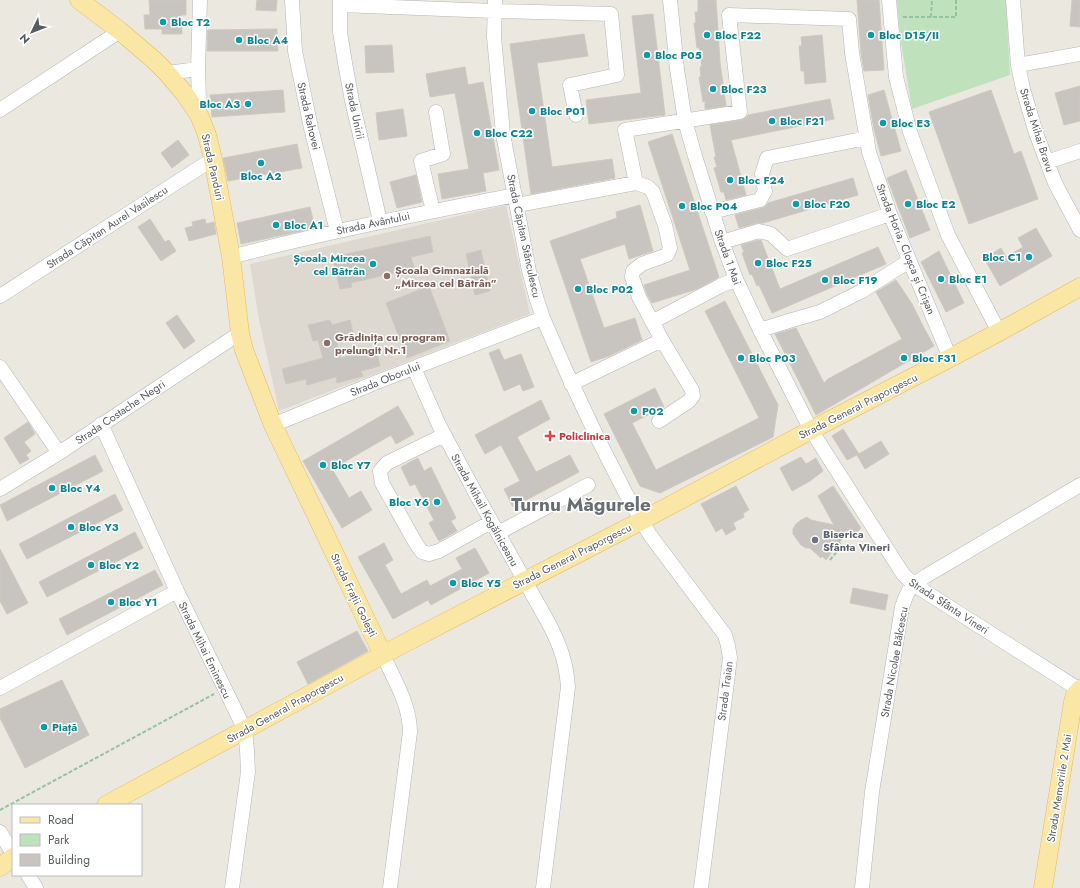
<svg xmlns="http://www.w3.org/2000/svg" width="1080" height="888" viewBox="0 0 1080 888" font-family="Jost,sans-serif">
	<rect width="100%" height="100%" fill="#ebe8e0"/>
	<path fill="#ddd9d1" d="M506 205 530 314 279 411 259 320 250 264Z"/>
	<path fill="#bfe2bc" d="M897 0H1006L1010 75 912 109 900 36Z"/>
	<path fill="#c8c4bf" stroke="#cfc9be" d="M149 0H186V15H181L182 34H162V29H145L144 15H150Z
		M257 0H277L276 11 256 10Z
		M698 0H716L720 62 726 106 705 109V101L703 102 699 77H701L700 67 702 66 699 47 697 48 694 23H696L695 12H698Z
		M857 0H879L884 70 864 71 861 53Z
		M1072 0H1080V27L1070 26Z
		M653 14 665 115 589 124 586 100 641 93 632 16Z
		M277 29 278 51H207L208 30Z
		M584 34 588 56 537 63 552 167 612 159 615 178 531 194 510 44Z
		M822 35 826 82 805 84 804 71H801L799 46H802L801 37Z
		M392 45 394 72 366 73 365 46Z
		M465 67 468 85 483 82 499 170 483 173 486 191 442 199 438 174 469 169 455 93 430 97 426 74Z
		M1080 86V121L1064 125 1055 93Z
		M283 90 285 112 212 117 210 95Z
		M884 90 901 151 881 156 874 129 868 95Z
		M991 90 1014 154 1021 151 1038 199 969 224 929 112Z
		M830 99 834 119 731 140 746 195 726 200 724 192H721L714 168 717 167 714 157H716L710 125 741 120 745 119 748 115Z
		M403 109 407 136 379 140 376 113Z
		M672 134 719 277 697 289 652 303 647 294 644 285 690 270 648 142Z
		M178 140 189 155 172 168 161 153Z
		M297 144 302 168 228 181 223 158Z
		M906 170 930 230 910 238 887 178Z
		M416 175 422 202 397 208 390 182Z
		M853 178 858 195 763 223H757L739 228 735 215 762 208 765 207 768 203Z
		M640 205 653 251 629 259 625 244 580 259 604 328 635 318 642 340 609 356 591 362 550 241 617 218 616 212Z
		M310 207 315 228 241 244 237 223Z
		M150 219 165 242 169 240 176 251 161 261 138 227Z
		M205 219 206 224 214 222 216 234 189 241 185 228 193 226 192 222Z
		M1036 228 1052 256 1000 286 984 258 1001 248 1006 257 1023 247 1018 238Z
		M430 236 433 252 411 257 415 272 403 275 402 271 351 283 352 287 340 289 332 257Z
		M759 240H761L780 289 878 247 886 264 772 313 759 285 757 286 752 274 750 275 742 253 744 252 741 245Z
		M481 250 490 291 475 295 466 254Z
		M939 251 964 303 946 312 921 262Z
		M896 280 912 304 924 328 934 346 816 415 775 334 796 328 824 383 828 379 902 339 876 292Z
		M429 286 450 341 407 358 386 303Z
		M725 301 778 405 773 437 660 493 640 486 604 414 655 388 664 407 632 423 656 470 759 418 705 311Z
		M177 315 195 341 184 349 166 323Z
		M330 320 332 325 350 320 354 335 336 340 341 358 376 349 380 366 361 371 363 376 337 383 336 377 307 385 306 379 286 384 282 369 323 358 318 340 313 341 308 325Z
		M499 349 504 360 521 354 534 387 523 391 520 384 504 391 489 353Z
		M541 400 550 419 517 437 536 472 570 455 579 472 513 507 504 489 520 481 501 445 485 454 475 435Z
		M398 406 414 434 396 444 391 435 332 469 349 498 361 491 372 510 342 528 303 461Z
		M28 422 35 434 24 442 31 451 26 455 29 459 20 464 4 438Z
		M843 429 859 454 847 460 832 436Z
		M881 441 889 454 865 469 857 455Z
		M95 455 103 471 7 521 0 505Z
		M801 457 806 464 816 458 823 471 810 481 792 491 780 468Z
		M418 458 424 471 431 467 456 518 451 521 457 531 439 541 429 523 434 520 415 484 410 486 401 467Z
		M736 486 749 510 743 513 744 517 733 523 736 529 726 535 722 528 716 532 701 504Z
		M833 486 861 528 852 537 848 530 826 560 822 556 821 558 810 548H806L801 545 793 534V529L796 524 801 520 807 517 811 520 834 525 818 496Z
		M115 494 123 510 27 559 19 544Z
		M135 532 143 548 47 597 39 582Z
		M384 543 393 560 385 565 401 594 427 580 430 586 462 569 456 558 475 548 489 573 431 605 428 600 393 619 358 557Z
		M0 549 28 603 7 614 0 601Z
		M155 570 163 585 67 635 59 619Z
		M853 588 888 595 885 610 850 603Z
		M357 631 368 651 308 684 297 662Z
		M62 680 89 735 25 768 0 718V709Z"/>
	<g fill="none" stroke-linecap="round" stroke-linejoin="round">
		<g stroke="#b2b6ba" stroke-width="15">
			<path id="minor" d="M292 0 295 51 311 128 337 231
				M340 0V32L345 63 352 101 380 221
				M495 0 494 37 503 134 529 271 537 300 543 318 566 371 598 439 625 492 650 535 725 635 728 646 730 658 701 888
				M670 0 677 69 685 121 695 156 721 239 736 279 760 330 811 430 903 574 913 584 1080 690
				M889 0 896 77 910 132 948 235 999 332
				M1013 0 1018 65 1023 89 1036 133 1055 183 1080 230
				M340 5 494 11 611 14 617 75 570 85 576 115
				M1018 65 1080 54
				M167 73 198 69
				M0 110 120 31
				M199 115V101L198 69 200 0
				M1047 162 1080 151
				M636 183 648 187 653 192 665 225 670 248 667 255 642 264 633 271 632 277 639 297 662 340 692 390 693 396 689 401 659 421
				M517 205 636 183 625 130 740 112 729 15 849 19 852 53 869 152 890 214 950 358
				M433 211 421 161 443 154 436 112
				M712 212 760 200 765 191 762 174 767 158 867 138
				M722 242 759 231 771 234 787 249 890 214
				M231 257C325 232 420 214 515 195
				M0 296 213 159
				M652 322 720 286 736 279
				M760 330 792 320 820 312 862 291 909 261
				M0 367 59 453
				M414 368 439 425 476 494 548 622C560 645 566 661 568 687L543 888
				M571 384 662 340
				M101 424 177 591 245 730 247 750 248 772 232 888
				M273 425 377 382 543 318
				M444 435 387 463 380 471 382 483 415 542 422 552 429 554 439 551 491 522
				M0 489 59 453 240 333
				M498 533 588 485
				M383 655C394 679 410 705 410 732L390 888
				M0 688 177 591
				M0 832 13 854
				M28 875 36 888
				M862 888 872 792 902 607C908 589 910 586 926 576L1080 485"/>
		</g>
		<g stroke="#eab85a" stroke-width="19">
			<path id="major" d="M79 0 120 31 154 60 167 73 184 93 199 115 207 135 213 159 231 257 240 333 244 350 273 425 383 655
				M106 805 403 644 641 521 811 430 950 358 999 332 1080 287
				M0 867 13 857
				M1043 888 1073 702 1075 695 1080 689"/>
		</g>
		<path stroke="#96c2a0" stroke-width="2" stroke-dasharray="4 2" stroke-linecap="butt" d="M903 17H956V0
			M931 17 932 0
			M830 560 839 549 840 544 838 542 849 532
			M0 810 214 694"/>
		<use href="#minor" stroke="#fff" stroke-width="14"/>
		<use href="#major" stroke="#fbe7a5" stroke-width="18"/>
	</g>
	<g fill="#0f9aa8" stroke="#fff" stroke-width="1.5">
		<circle cx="163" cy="22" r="4"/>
		<circle cx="707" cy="35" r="4"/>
		<circle cx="871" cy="35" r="4"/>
		<circle cx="239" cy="40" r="4"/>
		<circle cx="647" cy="55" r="4"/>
		<circle cx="713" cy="89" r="4"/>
		<circle cx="248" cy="104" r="4"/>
		<circle cx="532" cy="111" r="4"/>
		<circle cx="772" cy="121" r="4"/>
		<circle cx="883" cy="123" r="4"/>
		<circle cx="477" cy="133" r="4"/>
		<circle cx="261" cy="163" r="4"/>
		<circle cx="730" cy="180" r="4"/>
		<circle cx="796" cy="204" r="4"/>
		<circle cx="908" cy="204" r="4"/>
		<circle cx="682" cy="206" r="4"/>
		<circle cx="276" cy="225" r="4"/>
		<circle cx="1029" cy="257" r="4"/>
		<circle cx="758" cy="263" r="4"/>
		<circle cx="373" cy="264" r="4"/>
		<circle cx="941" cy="279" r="4"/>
		<circle cx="825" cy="280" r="4"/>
		<circle cx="578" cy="289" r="4"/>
		<circle cx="741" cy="358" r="4"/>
		<circle cx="904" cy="358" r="4"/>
		<circle cx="634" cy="411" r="4"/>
		<circle cx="323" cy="465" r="4"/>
		<circle cx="52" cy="488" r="4"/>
		<circle cx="437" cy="502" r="4"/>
		<circle cx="71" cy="527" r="4"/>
		<circle cx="91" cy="565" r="4"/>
		<circle cx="453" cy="583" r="4"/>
		<circle cx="111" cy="602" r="4"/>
		<circle cx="44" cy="727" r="4"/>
	</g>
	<g fill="#8d6e63" stroke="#fff" stroke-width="1.5">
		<circle cx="387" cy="276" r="4"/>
		<circle cx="327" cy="343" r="4"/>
	</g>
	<path fill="#e0444e" stroke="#fff" stroke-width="1.5" d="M548 430h4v4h4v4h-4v4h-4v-4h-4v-4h4z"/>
	<circle fill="#6b7280" stroke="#fff" stroke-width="1.5" cx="815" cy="540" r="4"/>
	<g text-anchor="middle" stroke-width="3" stroke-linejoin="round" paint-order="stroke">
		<g font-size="11" font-weight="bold" fill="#0d838f" stroke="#fff" text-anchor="start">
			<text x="171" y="26">Bloc T2</text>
			<text x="715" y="39">Bloc F22</text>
			<text x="879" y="39">Bloc D15/II</text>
			<text x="247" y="44">Bloc A4</text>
			<text x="655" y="59">Bloc P05</text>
			<text x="721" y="93">Bloc F23</text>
			<text x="240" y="108" text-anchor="end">Bloc A3</text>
			<text x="540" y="115">Bloc P01</text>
			<text x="780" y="125">Bloc F21</text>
			<text x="891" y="127">Bloc E3</text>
			<text x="485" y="137">Bloc C22</text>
			<text x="261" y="180" text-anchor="middle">Bloc A2</text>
			<text x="738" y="184">Bloc F24</text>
			<text x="804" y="208">Bloc F20</text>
			<text x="916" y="208">Bloc E2</text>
			<text x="690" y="210">Bloc P04</text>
			<text x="284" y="229">Bloc A1</text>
			<text x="1021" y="261" text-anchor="end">Bloc C1</text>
			<text x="365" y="262" text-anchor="end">Școala Mircea<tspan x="365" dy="13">cel Bătrân</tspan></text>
			<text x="766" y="267">Bloc F25</text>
			<text x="949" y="283">Bloc E1</text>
			<text x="833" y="284">Bloc F19</text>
			<text x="586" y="293">Bloc P02</text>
			<text x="749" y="362">Bloc P03</text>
			<text x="912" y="362">Bloc F31</text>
			<text x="642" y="415">P02</text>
			<text x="331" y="469">Bloc Y7</text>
			<text x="60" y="492">Bloc Y4</text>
			<text x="429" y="506" text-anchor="end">Bloc Y6</text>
			<text x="79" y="531">Bloc Y3</text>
			<text x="99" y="569">Bloc Y2</text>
			<text x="461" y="587">Bloc Y5</text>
			<text x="119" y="606">Bloc Y1</text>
			<text x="52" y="731">Piață</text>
		</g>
		<g font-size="11" fill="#585c60" stroke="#fff">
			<text transform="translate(355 111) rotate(78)" y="4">Strada Unirii</text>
			<text transform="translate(309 116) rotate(77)" y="4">Strada Rahovei</text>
			<text transform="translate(1037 130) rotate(72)" y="4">Strada Mihai Bravu</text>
			<text transform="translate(213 167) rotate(77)" y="4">Strada Panduri</text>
			<text transform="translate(373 223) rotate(-12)" y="4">Strada Avântului</text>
			<text transform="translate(107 227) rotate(-33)" y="4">Strada Căpitan Aurel Vasilescu</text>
			<text transform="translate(524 236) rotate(78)" y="4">Strada Căpitan Stănculescu</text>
			<text transform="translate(906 249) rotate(68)" y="4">Strada Horia, Cloșca și Crișan</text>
			<text transform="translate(728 257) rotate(70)" y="4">Strada 1 Mai</text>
			<text transform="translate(385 379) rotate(-22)" y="4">Strada Oborului</text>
			<text transform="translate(858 406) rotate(-27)" y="4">Strada General Praporgescu</text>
			<text transform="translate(120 412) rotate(-34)" y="4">Strada Costache Negri</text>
			<text transform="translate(485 510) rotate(61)" y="4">Strada Mihail Kogălniceanu</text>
			<text transform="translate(572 556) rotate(-27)" y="4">Strada General Praporgescu</text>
			<text transform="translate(354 595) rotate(64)" y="4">Strada Frații Golești</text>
			<text transform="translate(949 606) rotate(33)" y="4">Strada Sfânta Vineri</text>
			<text transform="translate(205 650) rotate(64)" y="4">Strada Mihai Eminescu</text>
			<text transform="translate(894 662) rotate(-80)" y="4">Strada Nicolae Bălcescu</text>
			<text transform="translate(725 691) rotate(-83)" y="4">Strada Traian</text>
			<text transform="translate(285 708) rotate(-29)" y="4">Strada General Praporgescu</text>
			<text transform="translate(1059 788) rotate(-81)" y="4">Strada Memoriile 2 Mai</text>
		</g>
		<g font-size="11" font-weight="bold" fill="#785e54" stroke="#fff" text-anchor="start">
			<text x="395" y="274">Școala Gimnazială<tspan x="395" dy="13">„Mircea cel Bătrân”</tspan></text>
			<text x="335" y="341">Grădinița cu program<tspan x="335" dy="13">prelungit Nr.1</tspan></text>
		</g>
		<g font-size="11" font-weight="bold" fill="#be3a42" stroke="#fff" text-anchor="start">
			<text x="559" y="440">Policlinica</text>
		</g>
		<g font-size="11" font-weight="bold" fill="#5b616d" stroke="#fff" text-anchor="start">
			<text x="823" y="538">Biserica<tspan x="823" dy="13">Sfânta Vineri</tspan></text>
		</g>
		<g font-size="19" font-weight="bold" fill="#696e72" stroke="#fff">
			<text x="581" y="511">Turnu Măgurele</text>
		</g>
	</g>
	<rect x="12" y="804" width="130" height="72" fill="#ffffff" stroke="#bcbebf"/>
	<rect x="20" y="817" width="20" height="6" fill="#fbe7a5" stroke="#bcbebf"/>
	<text x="48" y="824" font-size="12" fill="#585c60">Road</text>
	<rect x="20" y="834" width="20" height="12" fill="#bfe2bc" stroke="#bcbebf"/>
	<text x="48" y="844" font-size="12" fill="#585c60">Park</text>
	<rect x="20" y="854" width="20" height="12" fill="#c8c4bf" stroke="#bcbebf"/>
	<text x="48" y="864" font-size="12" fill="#585c60">Building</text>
	<g transform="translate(32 32) rotate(227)" stroke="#ffffff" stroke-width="3" paint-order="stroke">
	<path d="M0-3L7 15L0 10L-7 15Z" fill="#585c60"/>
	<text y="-6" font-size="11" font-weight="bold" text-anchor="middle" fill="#585c60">N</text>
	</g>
</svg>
